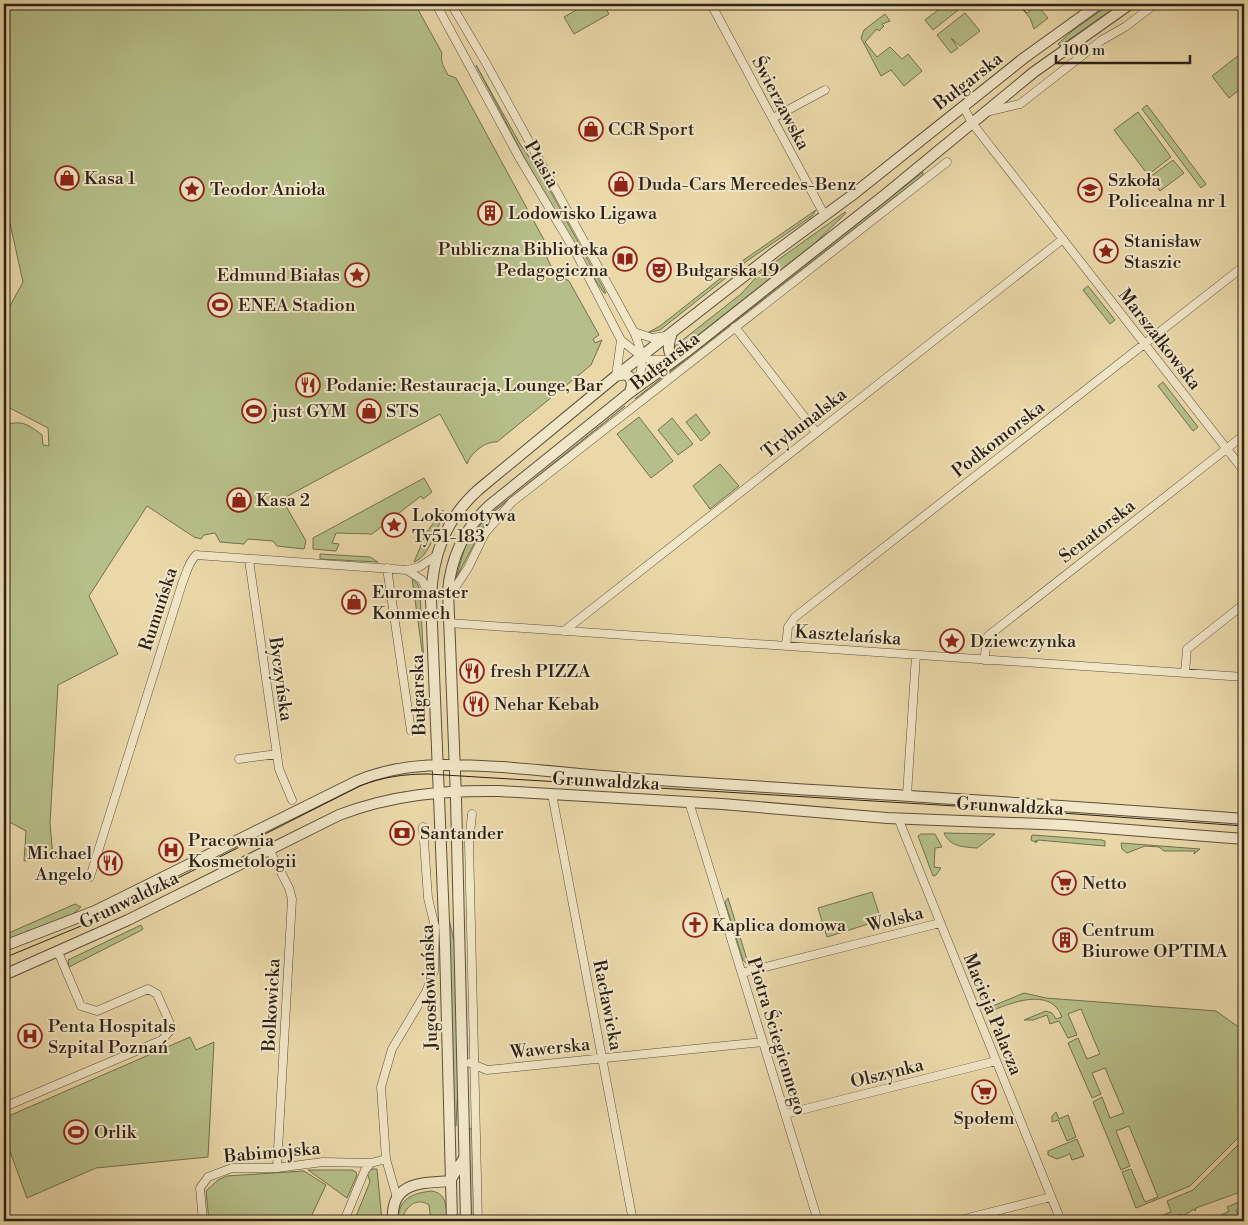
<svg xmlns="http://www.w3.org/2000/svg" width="1248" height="1225" viewBox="0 0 1248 1225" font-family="'Libre Bodoni',serif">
	<rect width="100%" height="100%" fill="#ead8a9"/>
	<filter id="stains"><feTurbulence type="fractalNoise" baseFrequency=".004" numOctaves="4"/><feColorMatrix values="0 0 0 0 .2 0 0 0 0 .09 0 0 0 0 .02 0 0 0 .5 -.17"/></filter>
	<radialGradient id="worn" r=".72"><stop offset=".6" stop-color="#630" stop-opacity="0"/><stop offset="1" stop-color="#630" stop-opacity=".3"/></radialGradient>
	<path fill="#b6bf89" stroke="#727051" d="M4 4H415L442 53C440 62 444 67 448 75L456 78 549 249 547 258 555 274 569 281 599 335 593 339 595 343 602 340 591 365 497 442C485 441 471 453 467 464L440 414 282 499 306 541 304 549 277 546 273 541 248 539 244 544 220 542 215 533 204 535 201 539 194 537 147 506 89 596 118 654 58 685 50 823 53 858 24 861 26 831 4 819V426C20 419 28 424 42 435L43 445 49 446 48 428 4 405V317L23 282 6 205 4 203Z
		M587 4H603L609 14 574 34 564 17Z
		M946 4H959L962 7 933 30 925 20Z
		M1018 4 1027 13 1037 5 1048 18 1034 29 1030 18Z
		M1110 4H1120L1060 46 1058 44 1072 31Z
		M965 13 980 31 960 46 951 38 958 48 951 53 937 35Z
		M885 14 890 21 882 24 884 26 879 31 877 29 865 42 877 57 890 47 902 59 908 54 922 71 904 86 891 70 881 76 861 38 864 30Z
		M1244 51V86L1229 98 1212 76Z
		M476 65 520 144 540 172 606 293H604L596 281 524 157Z
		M1147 105 1206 184 1201 188 1142 109Z
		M1138 112 1171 157 1148 175 1114 130Z
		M1173 160 1184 173 1160 191 1150 177Z
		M923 172V175L635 399Z
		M816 210 812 216 747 261 660 330 647 333 660 326 745 259Z
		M845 212 846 213 815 243 678 351 674 350 675 346 741 294 761 272Z
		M1088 286 1115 320 1110 324 1083 290Z
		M1163 382 1198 427 1193 431 1158 386Z
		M625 406 495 511 483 527 456 578 465 547 486 517Z
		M696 414 710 433 701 441 686 422Z
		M639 417 673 461 651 478 617 434Z
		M672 418 693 444 678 455 658 430Z
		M720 464 739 486 710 509 693 486Z
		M424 478 432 492 423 499 421 496 372 534 336 533 332 543 339 544 336 551 313 549V538Z
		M443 510 444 515C435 530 430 556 414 562L426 533Z
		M320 554 370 557 378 562 320 559Z
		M412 578 418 585 420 593 424 665Z
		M944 833 995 834 977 848C964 847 950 847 944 833Z
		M921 834H935L942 847 935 848 934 867 941 868 936 875 933 876 918 836Z
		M1032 835 1102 840 1105 841V846L1038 840 1036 843V840L1035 842 1031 840Z
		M1121 843 1200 849 1194 854 1195 851H1164L1159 847 1145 846 1127 853 1122 849Z
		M872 892 881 920 827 937 818 908Z
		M728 898 749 966 743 960 725 902Z
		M75 904 81 907 72 915 4 941V935Z
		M449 919 455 946 458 1086 456 1126H454Z
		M141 925 143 929 138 932 69 967 68 960Z
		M1024 993 1046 998 1216 1011 1244 1031V1132L1190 1186 1136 1208 1122 1172 1131 1169 1145 1202 1158 1197 1129 1126 1116 1131 1130 1166 1121 1170 1093 1102 1102 1097 1110 1118 1124 1113 1105 1068 1092 1073 1101 1094 1092 1098 1068 1043 1078 1038 1087 1059 1100 1054 1081 1009 1068 1014 1077 1035 1068 1038 1059 1021 1050 1024 1047 1015 1033 1020H1024L1046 1011 1052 1013 1056 1019 1062 1017C1051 986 1010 1003 989 1012L988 1008Z
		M190 1037 196 1050 214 1042 208 1157 96 1168 27 1198 4 1135V1118Z
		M1056 1112 1059 1119 1068 1115 1076 1137 1067 1141 1058 1120 1052 1122V1116Z
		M469 1128 473 1130 475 1221H471Z
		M1077 1139 1084 1156 1072 1160 1070 1154 1057 1159 1048 1155V1151Z
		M1244 1139 1243 1191 1196 1208 1195 1211 1194 1209 1183 1216 1181 1214 1171 1218 1170 1221H1147L1171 1212 1167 1201 1193 1190Z
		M372 1169H377L382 1221H354L370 1182 367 1172Z
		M308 1170H352L356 1172 357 1175 347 1198Z
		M304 1171 326 1185 309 1221H209L206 1191 218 1180 227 1176Z
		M432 1191C448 1194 446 1209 447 1221H431L429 1205C416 1196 404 1208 402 1221H398C398 1199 412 1193 432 1191Z
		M1244 1200V1204L1236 1210 1240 1219 1238 1221H1221L1219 1216 1229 1211 1227 1207Z"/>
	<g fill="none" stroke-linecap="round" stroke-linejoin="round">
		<g stroke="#5c4f3d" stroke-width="9">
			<path id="minor" d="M436 4 520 159 576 253 621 340 642 357 651 360H675
				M451 4 486 63 634 332C643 353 646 369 633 389
				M711 4 825 216
				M963 106 972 123 1244 471
				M986 112 1020 104 1102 40 1125 27 1155 4
				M773 118 825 90
				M735 327 816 432
				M634 332 652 338 666 336
				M616 376 621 340
				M249 560 279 769 292 800
				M387 568 411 731
				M407 570 422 580 430 596
				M449 597 468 568 485 533 512 502 947 162
				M449 623 1244 677
				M564 631 1063 239
				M786 646 788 627 795 617 1244 266
				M984 660 988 636 1244 435
				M1185 673 1187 649 1244 604
				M239 759 277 754
				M552 794 633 1221
				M907 795 916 655
				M689 802 818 1221
				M472 814 469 843 478 1221
				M898 818 1061 1221
				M269 849 289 888 292 899 277 1168
				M90 877 182 584C186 574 188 563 196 555L407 570 419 567 436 556
				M742 973 940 923
				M470 1063 487 1070 763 1042
				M4 1107 162 1040 172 1028 157 994 148 989 97 1011 81 1006 58 952
				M785 1114 996 1061
				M397 1198 386 1159 381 1087 392 1049 426 992 434 971 435 927 428 898 423 827
				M203 1221 200 1188 208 1177 232 1168H277L323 1162 371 1163 386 1159
				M344 1221 365 1170 371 1163
				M956 1221 1051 1197"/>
		</g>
		<g stroke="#5c4f3d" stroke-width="12">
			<path id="tertiary" d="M671 336C668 346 667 352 675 360
				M616 376 625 374 631 378 632 385 630 392
				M4 946 95 911 357 781C404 761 452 764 502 767 554 771 606 777 658 780 854 793 1049 804 1244 819
				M4 975 128 920 339 815C391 795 444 790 499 791L722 804 887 818 1065 825 1244 839
				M393 1221C390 1182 421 1183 450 1181L464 1158
				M452 1221 445 946 431 600C432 556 445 520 478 490L616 376 775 252 851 196 1024 58 1099 4
				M466 1221 456 798 448 591C451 556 465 528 490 505L628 394 686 352 886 194 1034 72 1130 4"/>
		</g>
		<use href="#minor" stroke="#f1e6c7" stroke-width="8"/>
		<use href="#tertiary" stroke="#f1e6c7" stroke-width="10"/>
		<path stroke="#2d2119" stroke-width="1" d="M4 958 93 921 360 786C382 777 404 774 428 774L1005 809 1244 826"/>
	</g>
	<defs>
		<g id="shop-ring" transform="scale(1.25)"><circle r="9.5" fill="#f1e6c7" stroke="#8f2418" stroke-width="1.5"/><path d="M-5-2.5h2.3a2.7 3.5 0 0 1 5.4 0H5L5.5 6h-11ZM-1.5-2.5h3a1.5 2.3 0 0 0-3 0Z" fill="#8f2418"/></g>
		<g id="sight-ring" transform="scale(1.25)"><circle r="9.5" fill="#f1e6c7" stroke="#8f2418" stroke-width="1.5"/><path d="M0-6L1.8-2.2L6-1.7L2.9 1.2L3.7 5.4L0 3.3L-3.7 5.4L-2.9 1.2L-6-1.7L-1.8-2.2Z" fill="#8f2418"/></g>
		<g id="school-ring" transform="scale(1.25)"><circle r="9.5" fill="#f1e6c7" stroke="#8f2418" stroke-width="1.5"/><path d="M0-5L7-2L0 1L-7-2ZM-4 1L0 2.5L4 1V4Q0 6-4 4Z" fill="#8f2418"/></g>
		<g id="building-ring" transform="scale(1.25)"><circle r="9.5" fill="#f1e6c7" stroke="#8f2418" stroke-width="1.5"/><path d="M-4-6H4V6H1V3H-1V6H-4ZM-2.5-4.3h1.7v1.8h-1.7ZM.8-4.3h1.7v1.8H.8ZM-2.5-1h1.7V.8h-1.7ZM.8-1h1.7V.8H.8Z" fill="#8f2418"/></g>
		<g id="library-ring" transform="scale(1.25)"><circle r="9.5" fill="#f1e6c7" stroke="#8f2418" stroke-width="1.5"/><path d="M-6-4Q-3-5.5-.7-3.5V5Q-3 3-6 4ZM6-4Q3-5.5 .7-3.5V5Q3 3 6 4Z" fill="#8f2418"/></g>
		<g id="theatre-ring" transform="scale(1.25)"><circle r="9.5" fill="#f1e6c7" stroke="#8f2418" stroke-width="1.5"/><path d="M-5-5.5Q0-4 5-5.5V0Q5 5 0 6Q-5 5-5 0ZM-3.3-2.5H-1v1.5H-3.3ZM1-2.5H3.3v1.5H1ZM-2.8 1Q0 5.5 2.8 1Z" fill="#8f2418"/></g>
		<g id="stadium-ring" transform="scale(1.25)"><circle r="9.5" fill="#f1e6c7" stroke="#8f2418" stroke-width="1.5"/><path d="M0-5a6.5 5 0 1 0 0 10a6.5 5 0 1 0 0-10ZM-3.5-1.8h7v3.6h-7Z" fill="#8f2418"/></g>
		<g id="restaurant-ring" transform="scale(1.25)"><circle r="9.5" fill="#f1e6c7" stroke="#8f2418" stroke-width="1.5"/><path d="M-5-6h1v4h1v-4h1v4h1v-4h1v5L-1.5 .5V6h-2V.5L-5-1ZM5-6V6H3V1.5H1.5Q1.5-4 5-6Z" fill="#8f2418"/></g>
		<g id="bank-ring" transform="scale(1.25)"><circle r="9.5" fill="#f1e6c7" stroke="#8f2418" stroke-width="1.5"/><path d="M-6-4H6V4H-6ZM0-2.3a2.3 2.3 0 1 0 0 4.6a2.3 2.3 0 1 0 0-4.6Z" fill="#8f2418"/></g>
		<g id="hospital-ring" transform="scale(1.25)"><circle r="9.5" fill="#f1e6c7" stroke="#8f2418" stroke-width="1.5"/><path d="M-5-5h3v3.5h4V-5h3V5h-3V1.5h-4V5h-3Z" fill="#8f2418"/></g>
		<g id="supermarket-ring" transform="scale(1.25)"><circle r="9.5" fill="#f1e6c7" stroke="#8f2418" stroke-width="1.5"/><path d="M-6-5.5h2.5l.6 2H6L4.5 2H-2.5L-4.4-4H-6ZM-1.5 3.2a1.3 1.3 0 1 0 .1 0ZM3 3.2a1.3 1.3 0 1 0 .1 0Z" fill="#8f2418"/></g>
		<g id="church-ring" transform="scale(1.25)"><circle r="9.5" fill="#f1e6c7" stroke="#8f2418" stroke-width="1.5"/><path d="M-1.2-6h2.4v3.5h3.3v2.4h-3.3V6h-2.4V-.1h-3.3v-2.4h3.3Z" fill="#8f2418"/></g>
	</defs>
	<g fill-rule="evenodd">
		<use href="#shop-ring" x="591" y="129"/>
		<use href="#shop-ring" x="67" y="178"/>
		<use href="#shop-ring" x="621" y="184"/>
		<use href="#sight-ring" x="192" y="189"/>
		<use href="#school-ring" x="1090" y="190"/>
		<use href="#building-ring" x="490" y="213"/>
		<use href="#sight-ring" x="1106" y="251"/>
		<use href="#library-ring" x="625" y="259"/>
		<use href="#theatre-ring" x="659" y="270"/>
		<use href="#sight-ring" x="357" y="275"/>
		<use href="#stadium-ring" x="220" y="305"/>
		<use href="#restaurant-ring" x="308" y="385"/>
		<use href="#stadium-ring" x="254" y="411"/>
		<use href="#shop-ring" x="369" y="411"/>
		<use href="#shop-ring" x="239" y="500"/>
		<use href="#sight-ring" x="394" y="525"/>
		<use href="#shop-ring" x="354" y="602"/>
		<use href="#sight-ring" x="952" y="641"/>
		<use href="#restaurant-ring" x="472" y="671"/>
		<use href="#restaurant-ring" x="476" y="704"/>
		<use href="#bank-ring" x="402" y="833"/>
		<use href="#hospital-ring" x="171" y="850"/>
		<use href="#restaurant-ring" x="110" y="863"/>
		<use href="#supermarket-ring" x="1064" y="883"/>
		<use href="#church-ring" x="695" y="925"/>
		<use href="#building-ring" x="1065" y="940"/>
		<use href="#hospital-ring" x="30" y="1036"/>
		<use href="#supermarket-ring" x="984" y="1092"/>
		<use href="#stadium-ring" x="76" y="1132"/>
	</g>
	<g text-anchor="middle" stroke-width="4" stroke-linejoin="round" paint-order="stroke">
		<g font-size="18" fill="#2d2119" stroke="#f1e6c7">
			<text transform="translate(968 81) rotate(-38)" y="6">Bułgarska</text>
			<text transform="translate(781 103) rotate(62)" y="6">Świerzawska</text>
			<text transform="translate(542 164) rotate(60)" y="6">Ptasia</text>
			<text transform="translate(1160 339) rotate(52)" y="6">Marszałkowska</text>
			<text transform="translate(665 361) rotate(-38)" y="6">Bułgarska</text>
			<text transform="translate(804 423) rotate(-38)" y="6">Trybunalska</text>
			<text transform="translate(998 439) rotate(-38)" y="6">Podkomorska</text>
			<text transform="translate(1097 531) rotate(-38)" y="6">Senatorska</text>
			<text transform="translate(158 609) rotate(-72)" y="6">Rumuńska</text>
			<text transform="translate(848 635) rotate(4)" y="6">Kasztelańska</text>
			<text transform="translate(281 679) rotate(82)" y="6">Byczyńska</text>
			<text transform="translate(418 695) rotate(-92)" y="6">Bułgarska</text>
			<text transform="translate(606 781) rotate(3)" y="6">Grunwaldzka</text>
			<text transform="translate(1010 806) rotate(3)" y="6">Grunwaldzka</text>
			<text transform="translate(129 900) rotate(-26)" y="6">Grunwaldzka</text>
			<text transform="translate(895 919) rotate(-14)" y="6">Wolska</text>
			<text transform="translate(429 987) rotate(-92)" y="6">Jugosłowiańska</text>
			<text transform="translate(271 1005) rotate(-87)" y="6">Bolkowicka</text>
			<text transform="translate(608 1005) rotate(79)" y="6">Racławicka</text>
			<text transform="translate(993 1014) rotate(68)" y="6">Macieja Palacza</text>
			<text transform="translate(777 1036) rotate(73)" y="6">Piotra Ściegiennego</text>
			<text transform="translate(550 1048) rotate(-6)" y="6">Wawerska</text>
			<text transform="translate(887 1073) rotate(-14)" y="6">Olszynka</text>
			<text transform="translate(272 1152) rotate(-5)" y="6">Babimojska</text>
		</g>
		<g font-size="18" fill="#2d2119" stroke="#f1e6c7" text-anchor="start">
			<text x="608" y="135">CCR Sport</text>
			<text x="84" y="184">Kasa 1</text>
			<text x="1108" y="186">Szkoła<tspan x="1108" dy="21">Policealna nr 1</tspan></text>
			<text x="638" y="190">Duda-Cars Mercedes-Benz</text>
			<text x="210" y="195">Teodor Anioła</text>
			<text x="508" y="219">Lodowisko Ligawa</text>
			<text x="1124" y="247">Stanisław<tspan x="1124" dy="21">Staszic</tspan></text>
			<text x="608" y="255" text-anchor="end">Publiczna Biblioteka<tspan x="608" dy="21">Pedagogiczna</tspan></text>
			<text x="676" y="276">Bułgarska 19</text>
			<text x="340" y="281" text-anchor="end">Edmund Białas</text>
			<text x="238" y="311">ENEA Stadion</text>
			<text x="326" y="391">Podanie: Restauracja, Lounge, Bar</text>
			<text x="272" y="417">just GYM</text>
			<text x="386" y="417">STS</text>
			<text x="256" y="506">Kasa 2</text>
			<text x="412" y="521">Lokomotywa<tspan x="412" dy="21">Ty51-183</tspan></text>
			<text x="372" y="598">Euromaster<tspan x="372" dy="21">Konmech</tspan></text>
			<text x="970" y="647">Dziewczynka</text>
			<text x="490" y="677">fresh PIZZA</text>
			<text x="494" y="710">Nehar Kebab</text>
			<text x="420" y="839">Santander</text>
			<text x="188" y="846">Pracownia<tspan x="188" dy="21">Kosmetologii</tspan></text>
			<text x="92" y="859" text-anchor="end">Michael<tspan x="92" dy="21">Angelo</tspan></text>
			<text x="1082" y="889">Netto</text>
			<text x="712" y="931">Kaplica domowa</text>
			<text x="1082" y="936">Centrum<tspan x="1082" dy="21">Biurowe OPTIMA</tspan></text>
			<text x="48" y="1032">Penta Hospitals<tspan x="48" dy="21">Szpital Poznań</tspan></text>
			<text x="984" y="1124" text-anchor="middle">Społem</text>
			<text x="94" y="1138">Orlik</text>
		</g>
	</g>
	<rect width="1248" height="1225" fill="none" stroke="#ead8a9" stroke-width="20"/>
	<rect x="5" y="5" width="1238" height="1215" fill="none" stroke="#2d2119" stroke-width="2.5"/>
	<rect x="10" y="10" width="1228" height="1205" fill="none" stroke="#2d2119"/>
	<path d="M1056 55v8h134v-8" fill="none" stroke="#2d2119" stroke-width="2.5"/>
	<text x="1063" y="55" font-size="15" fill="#2d2119" stroke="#f1e6c7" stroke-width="4" paint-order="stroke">100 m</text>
	<rect width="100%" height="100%" filter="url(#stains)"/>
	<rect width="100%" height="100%" fill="url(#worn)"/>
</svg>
